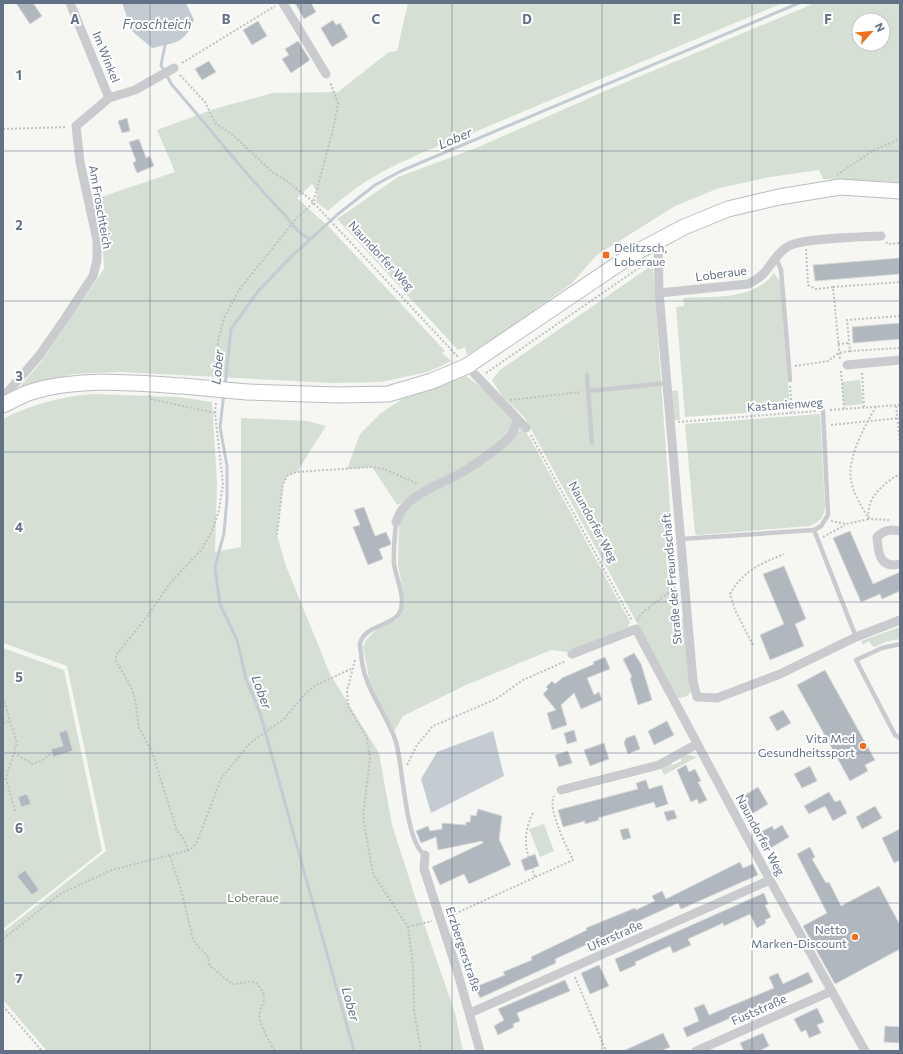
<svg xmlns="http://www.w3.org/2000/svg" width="903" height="1054" viewBox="0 0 903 1054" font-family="Commissioner,sans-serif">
	<rect width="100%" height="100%" fill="#f6f7f3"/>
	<path fill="#d6dfd4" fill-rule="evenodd" d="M408 3H783C689 42 595 81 501 121 438 148 379 163 328 211L316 202 317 192 312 184 297 198 331 229 445 351 442 353 451 361 428 372 381 382 332 383 120 372 73 374 18 389 41 362 104 269 102 229 92 200 175 172 157 130 214 109 273 93 338 92 389 52 397 51Z
		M815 3H900V182L823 179 819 170 770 177 719 188 675 206 597 255 571 284 499 335 467 355 465 347 458 350 337 219 398 177 476 148 612 88ZM859 20H883V44H859Z
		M648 268 653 269 678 618H684L692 690C689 697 684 697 678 698L525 418 502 396 492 380 500 370Z
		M774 273 780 282 790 410 685 417 676 307 684 306 683 298C715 296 753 301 774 273Z
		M465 375 499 401 518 420 508 442 522 428 530 438 630 622 628 627 567 652 551 650 466 685 403 716 395 730 392 728 370 684 363 647 366 640 377 629 397 620 402 613 405 602 398 565 399 521 416 496 397 505 372 467 347 469 360 434 381 413 402 399 435 388Z
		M860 380 863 404 844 406 842 382Z
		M678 390 680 420H674L672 391Z
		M93 394 178 397 212 402 217 483 215 552 241 547V418L308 421 326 426 297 472 288 475 283 484 277 535 286 566 330 674 379 753 392 825 421 915 455 1013 463 1051H47L3 1000V932L106 851 67 666 3 643V419C32 404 60 397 93 394Z
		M820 414 825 505C825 516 820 522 810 526L697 535 695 533 685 424Z
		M900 627V639L885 642 875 647 872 646 869 641 863 645 861 641Z
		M3 648 64 670 102 851 3 929Z
		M685 754 697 757 664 775 661 768 669 763 673 765 681 761V756Z
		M544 824 554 851 540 857 529 829Z"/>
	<path fill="#c4ccd3" d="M122 3H186L194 20C185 44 174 43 152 48L132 31Z
		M493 731 504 776 431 813 421 779 437 752Z"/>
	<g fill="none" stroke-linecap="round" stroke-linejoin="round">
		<path stroke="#c4ccd3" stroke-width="3" d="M165 45 161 65 172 85C209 127 243 172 282 212 294 224 294 231 310 239
			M225 386 231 329 259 290 292 256 338 214 375 185 401 171 799 3
			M224 393 220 427 227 466V499L224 533 215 567 220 604 237 640 246 679 260 713 354 1051"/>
	</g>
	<path fill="#b1b7be" stroke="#d8d8d6" d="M16 3H33L42 16 30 24Z
		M295 3H311L316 12 304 19Z
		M333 20 336 25 340 23 348 37 332 47 321 28Z
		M258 21 267 36 252 45 243 30Z
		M298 41 310 60 291 73 282 59 289 55 285 49Z
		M209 61 216 72 202 80 195 69Z
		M127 118 130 131 122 133 118 121Z
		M139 139 146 158 150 156 154 166 137 173 133 163 136 161 129 142Z
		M900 258V274L815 281 813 265Z
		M900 323V339L853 343 852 327Z
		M364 507 375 536 386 532 391 543 390 545 379 549 383 559 368 565 353 527 360 525 354 510Z
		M850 531 873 584 900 572V591L882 599 880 594 861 602 833 538Z
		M784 566 806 619 795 624 804 646 770 660 760 635 784 624 763 574Z
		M634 653 641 664 652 700 638 705 630 678 632 677 623 659Z
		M605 657 610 669 587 678 594 695 599 692 602 700 581 709 574 693 561 705 567 725 552 730 547 713 556 710 543 694 548 689 546 687 552 681 555 684 562 678 594 664 593 662Z
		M825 670 875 760 865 765 868 771 850 781 797 685Z
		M783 710 791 723 777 731 769 717Z
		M667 721 674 735 654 745 648 731Z
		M67 730 73 751 53 757 51 749 63 746 59 733Z
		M574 730 577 741 567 744 564 733Z
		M635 735 640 749 628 754 624 743 626 738Z
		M604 743 609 759 590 766 584 750Z
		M568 751 572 763 559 767 555 755Z
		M686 765 689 772 695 769 701 781 698 782 707 800 699 804 697 799 691 802 677 770Z
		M810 766 817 781 802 788 794 774Z
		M646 780 649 789 662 785 668 804 656 808 654 802 598 818 599 820 585 824V821L563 827 558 810 638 789 636 783Z
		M758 787 768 804 752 814 742 797Z
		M829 792 835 802 840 800 847 813 833 821 825 806 809 814 804 806Z
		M27 794 31 804 21 807 18 797Z
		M875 806 882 818 862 829 856 817Z
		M478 809 502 816 499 839 511 865 469 884 464 874 440 885 432 867 483 843 482 841 438 850 436 837 421 843 416 831 428 826 430 831 442 829V823L466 825V822H470L471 815 476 816Z
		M674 810 677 818 667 821 664 812Z
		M782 825 789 837 769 849 759 833 772 826 774 830Z
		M628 828 631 838 623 840 620 830Z
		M900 829V860L894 863 882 838Z
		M810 847 815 857 812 859 826 883 829 882 841 906 879 886 900 925V949L835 984 803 926 827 913 797 854Z
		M535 854 539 866 525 871 521 860Z
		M740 862 743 868 753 864 758 875 681 909 678 903 555 959 556 963 480 998 475 987 505 975 503 972 532 960 531 957 587 930 586 928 635 908 636 910 655 901 652 896 662 891 666 899Z
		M25 870 39 890 32 895 17 876Z
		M764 893 768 904 765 905 771 917 765 920 766 923 757 928 750 914 724 926 723 923 688 939 691 945 673 953 670 946 635 962 636 965 620 972 615 959Z
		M599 965 609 986 590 994 581 973Z
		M808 972 813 982 687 1037 683 1028 699 1021 694 1008 704 1004 709 1015 774 988 769 977 778 973 783 984Z
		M565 980 570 991 517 1013 520 1021 513 1024 514 1027 498 1035 494 1026 504 1020 498 1009Z
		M817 1008 824 1022 817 1025 821 1033 809 1038 806 1030 801 1032 794 1019Z
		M885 1026 900 1027 899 1043 884 1042Z
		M663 1033 670 1047 661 1051H623Z
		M763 1033 769 1046 759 1051H744L740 1043Z"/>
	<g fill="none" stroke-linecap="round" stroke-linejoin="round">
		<g stroke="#b9bcc1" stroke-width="17">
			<path id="primary" d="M247 392 338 395 388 394 432 381 467 366 633 254 684 227 728 209 779 197 840 187 900 191
				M3 405C12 401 21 395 31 392 79 377 134 383 183 386"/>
		</g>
		<path stroke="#bfc1c4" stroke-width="2" stroke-dasharray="2 2" stroke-linecap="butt" d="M182 63 275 6
			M180 75 205 102 215 123 233 135 271 171 284 179 310 199 459 358
			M3 129 67 127
			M837 175 874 150 900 139
			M886 242 888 244 900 243
			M806 249 808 285 816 289 833 287 840 360
			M833 287 900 282
			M900 316 847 320 850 351 900 348
			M838 344 848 343
			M795 366 828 361 839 353 850 351
			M841 371 844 409
			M486 373 649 261
			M862 373 864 408
			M217 377 218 341 224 318 239 290 296 219 313 203 333 130 338 103 330 82
			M790 386 792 413
			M149 395 151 399 215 413 223 484 219 510 213 529 202 549 171 582 146 618 116 655V661L131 687 135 699 139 728 152 752 177 831 184 839 188 851
			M510 400 581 392
			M896 406 900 442
			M876 407C865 425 847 458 851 480 853 494 862 507 869 519L889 520
			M830 410 900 405
			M215 413 216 402
			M678 422 817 411
			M831 425 900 418
			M531 435 632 621
			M831 521 846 524 869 519C865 498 884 483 900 474
			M277 535 283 484 288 475 297 472 372 467 384 469 418 484
			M823 537 845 525
			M637 620 643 612 676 587
			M753 645 735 610 730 594C743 571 760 564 784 554
			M355 660 347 691 348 706 367 738 370 758 363 816 373 874 408 927 413 966 414 1010 421 1051
			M3 698 17 743 6 778 15 811
			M3 723 9 721
			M14 753 33 764 41 761 51 754
			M407 765 417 745 433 726 496 699 523 680 566 661
			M533 813C521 838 526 851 535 877
			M170 856 182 893 193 940 208 957 209 965 232 984C240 984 247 981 255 982 274 1002 257 1003 260 1019 262 1030 270 1042 275 1051
			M448 917 573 860C567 847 547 809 554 796
			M408 927 432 921
			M3 939 60 894 112 870 190 850 197 842 221 779 250 743 284 719 304 695 316 685 351 669
			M575 977 606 1051
			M3 1006 42 1051"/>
		<path stroke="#c9cbcf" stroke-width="4.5" d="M776 258 781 270 790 380
			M587 375 592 443
			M588 391 668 383
			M396 522C395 536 393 551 394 564 396 578 405 596 401 609 396 627 366 623 360 643 360 645 360 650 361 652 362 687 386 711 396 742 403 765 405 843 425 855
			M814 530 856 637
			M681 539 814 530 821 526 828 515 823 411
			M900 644 882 648 856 660 895 735 900 738"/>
		<path stroke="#c9cbcf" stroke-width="9" d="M70 3 109 98
			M283 3 326 74
			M658 240 659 293 693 681 697 697 717 698 780 674 856 637 900 620
			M659 293 748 284C770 275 770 258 787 247 799 238 863 237 881 236
			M847 365 900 360
			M467 366 526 428
			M3 401 6 394 39 356 64 320 93 276 97 260V240L80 162 76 126 109 98 135 90 174 68
			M396 522C405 493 442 485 466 470 477 463 505 444 512 434 514 430 516 425 518 420
			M900 531C890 529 884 530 877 537 878 553 880 569 900 564
			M572 654 636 629 770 880 865 1051
			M561 790 659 765 697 744
			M425 855 424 869 456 967 480 1051
			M470 1013 770 880
			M696 1051 832 991"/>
		<use href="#primary" stroke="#fff" stroke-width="15"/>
		<g stroke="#b9bcc1" stroke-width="17" stroke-linecap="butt">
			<path id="primary-bridge" d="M183 386 247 392"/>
		</g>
		<use href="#primary-bridge" stroke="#fff" stroke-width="15"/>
	</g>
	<path fill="none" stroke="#637187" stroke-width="1" stroke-opacity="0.55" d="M150 3V1051M301 3V1051M452 3V1051M602 3V1051M752 3V1051M3 151H900M3 301H900M3 452H900M3 602H900M3 753H900M3 903H900"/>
	<g fill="#f16e1a" stroke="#fff" stroke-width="1.5">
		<rect x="602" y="251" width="8" height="8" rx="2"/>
		<circle cx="863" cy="746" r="4"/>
		<circle cx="855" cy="937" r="4"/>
	</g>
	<g text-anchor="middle" stroke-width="4" stroke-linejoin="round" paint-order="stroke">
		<g font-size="12" fill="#637187" stroke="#fff">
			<text transform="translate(106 57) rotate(68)" y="4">Im Winkel</text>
			<text transform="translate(100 207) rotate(80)" y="4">Am Froschteich</text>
			<text transform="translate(381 256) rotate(47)" y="4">Naundorfer Weg</text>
			<text transform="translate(721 274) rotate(-8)" y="4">Loberaue</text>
			<text transform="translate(785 405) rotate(-4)" y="4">Kastanienweg</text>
			<text transform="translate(593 522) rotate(62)" y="4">Naundorfer Weg</text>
			<text transform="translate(672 579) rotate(-95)" y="4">Straße der Freundschaft</text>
			<text transform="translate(760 835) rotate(62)" y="4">Naundorfer Weg</text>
			<text transform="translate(615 936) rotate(-24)" y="4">Uferstraße</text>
			<text transform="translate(463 949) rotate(72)" y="4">Erzbergerstraße</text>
			<text transform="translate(759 1010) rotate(-24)" y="4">Fuststraße</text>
		</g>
		<g font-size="12" fill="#637187" stroke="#fff" text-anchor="end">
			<text x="614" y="252" text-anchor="start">Delitzsch,<tspan x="614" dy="14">Loberaue</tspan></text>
			<text x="855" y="743">Vita Med<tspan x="855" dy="14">Gesundheitssport</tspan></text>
			<text x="847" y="934">Netto<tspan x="847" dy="14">Marken-Discount</tspan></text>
		</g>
		<g font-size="12" fill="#647d63" stroke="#fff">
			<text x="253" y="902">Loberaue</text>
		</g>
		<g font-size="13" font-style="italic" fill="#5f7383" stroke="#fff">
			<text x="157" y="29">Froschteich</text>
			<text transform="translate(455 138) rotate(-23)" y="5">Lober</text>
			<text transform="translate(217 367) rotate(-84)" y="5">Lober</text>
			<text transform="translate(262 692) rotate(70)" y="5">Lober</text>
			<text transform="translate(351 1004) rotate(74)" y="5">Lober</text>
		</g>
	</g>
	<g font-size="13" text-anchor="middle" font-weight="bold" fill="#637187" stroke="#fff" stroke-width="4" stroke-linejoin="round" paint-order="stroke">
		<text x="75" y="24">A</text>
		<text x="226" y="24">B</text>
		<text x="376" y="24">C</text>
		<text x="527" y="24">D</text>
		<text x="677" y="24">E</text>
		<text x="828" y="24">F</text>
		<text x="19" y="80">1</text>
		<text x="19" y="230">2</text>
		<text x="19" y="381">3</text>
		<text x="19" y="532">4</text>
		<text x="19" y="682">5</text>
		<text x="19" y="833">6</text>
		<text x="19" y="983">7</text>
	</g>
	<rect width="903" height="1054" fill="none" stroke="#637187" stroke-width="8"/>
	<g transform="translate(871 32) rotate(63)"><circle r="19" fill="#ffffff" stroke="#c1c6cf"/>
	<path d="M0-3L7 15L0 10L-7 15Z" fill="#f16e1a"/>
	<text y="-6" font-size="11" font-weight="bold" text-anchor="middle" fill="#637187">N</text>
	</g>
</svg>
